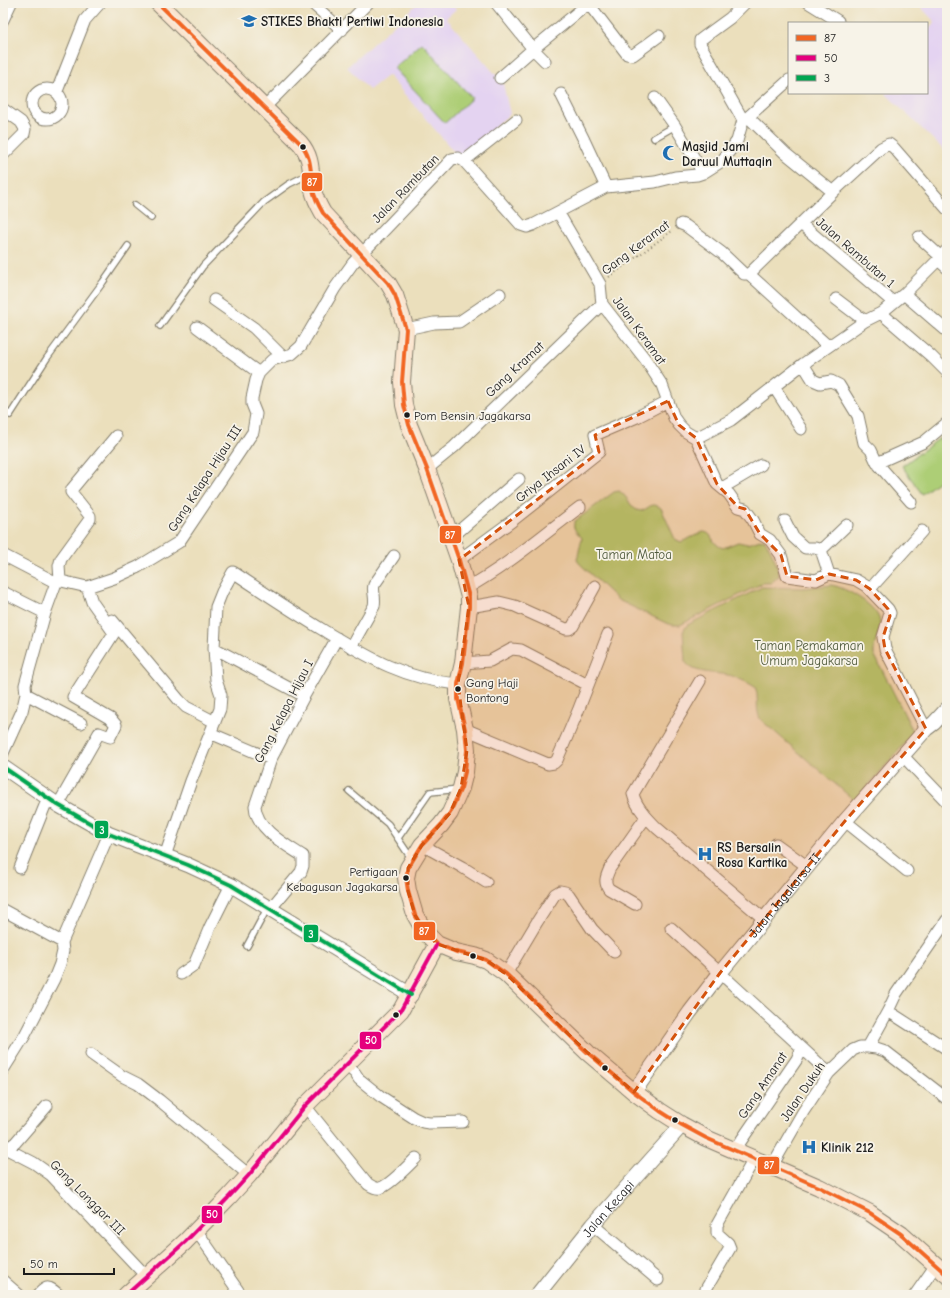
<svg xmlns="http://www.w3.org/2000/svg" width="950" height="1298" viewBox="0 0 950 1298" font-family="'Comic Neue',sans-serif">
	<rect width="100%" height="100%" fill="#f7f3e8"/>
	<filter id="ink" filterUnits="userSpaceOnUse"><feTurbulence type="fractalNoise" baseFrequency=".025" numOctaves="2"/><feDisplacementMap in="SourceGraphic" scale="8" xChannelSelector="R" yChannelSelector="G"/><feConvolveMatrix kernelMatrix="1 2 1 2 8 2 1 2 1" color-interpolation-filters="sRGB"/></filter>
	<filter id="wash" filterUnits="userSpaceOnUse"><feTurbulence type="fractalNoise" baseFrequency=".012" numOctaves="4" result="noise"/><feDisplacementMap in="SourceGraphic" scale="16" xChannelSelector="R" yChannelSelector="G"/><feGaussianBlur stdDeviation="0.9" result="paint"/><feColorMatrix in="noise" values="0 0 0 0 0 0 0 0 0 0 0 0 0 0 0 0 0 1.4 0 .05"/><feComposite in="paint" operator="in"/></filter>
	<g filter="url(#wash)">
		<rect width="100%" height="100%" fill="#ebdfbc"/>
		<path fill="#e4d3f1" d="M418 3H451L456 9 446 18 503 83 510 114 494 127 499 134 462 161 388 75 369 90 347 67Z
			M917 3H947V153L885 93H927V32L935 22Z"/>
		<path fill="#adce76" stroke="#647549" d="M422 43 472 98 445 123 394 68Z
			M944 435 947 439V475L922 494 902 466Z
			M619 491C627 495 630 507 637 510 647 514 649 499 661 508L675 539 681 542 703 532C714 532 710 544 723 548L738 542 747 544 764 539C772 551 777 563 779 576L771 583H763L680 625H673L666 623 618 600 579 563 577 560 582 538C577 532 571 528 575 521L614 492Z
			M831 585C845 587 881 607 880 624 880 634 873 643 874 654L914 733 855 801 761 720C754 710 760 698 755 687 749 683 740 679 732 676 719 672 692 675 685 661L683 632 685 628 689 624 762 587 803 588Z"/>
	</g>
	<g filter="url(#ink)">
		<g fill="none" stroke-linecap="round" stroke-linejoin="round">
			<g stroke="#847e6c" stroke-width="8">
				<path id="service" d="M654 138 675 126
					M135 205 151 218
					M160 326 203 266 264 202 289 184 309 174
					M3 410 10 415 47 358 103 282 128 246
					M349 791 388 824 411 858
					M398 838 430 792 459 789
					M247 946 268 907"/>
			</g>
			<g stroke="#847e6c" stroke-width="13">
				<path id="minor" d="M496 3 533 49 500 78
					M588 3 627 54 633 55 659 36
					M809 3 838 21V23
					M315 6 342 30
					M3 20 11 3
					M545 61 533 49 589 3
					M32 104a15 15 0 1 1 30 0a15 15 0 1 1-30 0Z
					M57 91 85 20 100 3
					M561 94 584 140 606 187
					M655 98 675 126 703 173
					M264 108 368 3
					M3 109 21 122 25 129 24 134 3 155
					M748 117 785 153 833 192
					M743 120 700 44V40L704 37 730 18 745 3
					M743 120 748 117 789 80
					M464 161 516 120
					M558 212 600 284 602 304 645 359 662 385 674 418 679 425 686 432 696 438
					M681 224 686 226 722 253 744 274H749L833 192 881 148 889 144 894 148 947 209
					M801 224 893 302
					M919 237 941 257
					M938 260 947 268
					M749 274 828 346
					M904 294 947 331
					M836 299 865 321
					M214 300 254 328 283 357
					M881 313 931 356 947 372
					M197 327 259 373
					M406 329 434 323 459 322 500 294
					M803 364 813 380 820 383 831 381 839 385 858 416 864 443 871 450 877 463 911 502
					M774 387 801 429
					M696 438 717 484 729 494 738 507 745 509 753 520 760 534 770 540 781 555 787 576 816 580 829 574 856 580 866 586 888 609 890 613 883 637 885 649 926 729
					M696 438 731 420 803 364 865 321 881 313 904 294 938 260 947 250
					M877 463 924 442 947 423
					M427 469 454 447 602 304
					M722 488 761 465
					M785 521 793 537 805 548H815L821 550 829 574
					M452 537 519 479
					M821 550 847 525
					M3 555 55 582
					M459 560 512 521 599 452 595 435 637 417 668 401
					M60 580 59 566 61 559 90 519V516L71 492 72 489 116 436
					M467 588C507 566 544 534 580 507
					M870 589 922 531
					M3 592 45 613
					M469 607 499 602 515 606 566 629H569L573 626 595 586
					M112 620 179 700 186 707 215 722
					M351 647 374 606C376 597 372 591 374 585L394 556
					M214 648 304 696
					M463 663 490 661 512 649 521 650 588 685
					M700 681 633 794C636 807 648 819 657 828L764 919
					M26 694 81 723
					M465 729 548 764 554 763 557 760 578 711 608 634
					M210 733 271 759
					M3 753 22 711 26 694 25 685 45 613 57 580 87 587 114 578 138 567 179 542 253 432 256 414 252 404V398L256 380 259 373 272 360 292 354 301 346 335 288 353 263 452 159 458 158 464 161 521 225 527 227 533 225 606 187 655 182 675 177 697 175 703 173 722 161 737 141 743 120
					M903 756 947 802
					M58 805 99 733 110 737 116 725 111 719 73 697 114 633 92 602 87 587
					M845 821 907 871
					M776 844 808 867
					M422 845 462 867 486 882
					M165 856 191 781 220 709 221 695 216 680 214 648 216 607 222 592 233 572C263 592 293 612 323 630 368 657 405 680 458 684
					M20 868 48 798
					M635 904 609 889C603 882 607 875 610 868L646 817
					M271 908 301 872 303 866V856C286 845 256 829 255 806L271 759 304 696 337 638
					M3 910 62 942
					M671 928 802 1048 829 1073
					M181 974 194 965 210 927 231 885
					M506 974 537 922 555 894 560 891 565 892 569 895 592 929 614 952
					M888 1011 947 1049
					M868 1047 888 1011 896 994 947 920
					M91 1054 122 1076 138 1084 159 1100 249 1175
					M346 1065 355 1073 359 1079 380 1096 414 1118 423 1122 429 1123 463 1122
					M3 1070 25 1035 54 979 60 964 63 951 62 942 109 834
					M305 1106 368 1184C371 1186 375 1189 380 1188 389 1186 409 1165 416 1158
					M3 1145 7 1149 34 1163 51 1175 147 1277
					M3 1151 15 1143 47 1106
					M734 1151 797 1059 802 1048
					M772 1166 803 1112 829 1073 853 1050 860 1047H868L876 1048 885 1051 947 1099
					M593 1225 658 1280
					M196 1230 241 1295
					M3 1281 19 1295
					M706 1289 730 1248 728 1243 717 1233V1225L754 1159
					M38 1295C47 1285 49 1286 59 1295
					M915 1295 936 1265"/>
			</g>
			<g stroke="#847e6c" stroke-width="16">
				<g id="tertiary">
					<path d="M3 767 58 805 109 834 188 865 231 885 411 995"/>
					<path id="s1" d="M634 1092 690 1012 720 973 845 821 926 729 934 723 947 709"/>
					<path id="s2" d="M537 1295 593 1225 682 1125"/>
				</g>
			</g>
			<g stroke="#847e6c" stroke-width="18">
				<path id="secondary" d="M158 3 300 143C313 158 310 172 313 190 315 199 319 206 323 213L388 283 395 295 406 329 402 382 404 405 409 425 427 469 459 560 469 597V607L463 663 458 684V699L465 729 467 750 465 772 461 788 450 813 441 825 422 845 408 868 406 878 408 891 415 915 425 932 437 944 456 952 475 956 486 960 506 974 588 1053 634 1092 660 1111 682 1125 706 1138 819 1187 870 1213 901 1234 947 1275
					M126 1295 185 1242 228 1198 249 1175 305 1106 401 1010 437 944"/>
			</g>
			<path stroke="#847e6c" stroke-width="2" stroke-dasharray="1 3" stroke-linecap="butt" d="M609 277 672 231"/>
			<use href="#service" stroke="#fff" stroke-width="5.5"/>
			<use href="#minor" stroke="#fff" stroke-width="11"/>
			<use href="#tertiary" stroke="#fff" stroke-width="14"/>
			<use href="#secondary" stroke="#fbe5cf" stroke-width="16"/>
			<g stroke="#f7f3e8" stroke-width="7">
				<path id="bus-1" d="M158 3 300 143C313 158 310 172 313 190 315 199 319 206 323 213L388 283 395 295 406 329 402 382 404 405 409 425 427 469 459 560 469 597V607L463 663 458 684V699L465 729 467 750 465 772 461 788 450 813 441 825 422 845 408 868 406 878 408 891 415 915 425 932 437 944 456 952 475 956 486 960 506 974 588 1053 634 1092 660 1111 682 1125 706 1138 819 1187 870 1213 901 1234 947 1275"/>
			</g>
			<g stroke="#f7f3e8" stroke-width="7">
				<path id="bus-2" d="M126 1295 185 1242 228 1198 249 1175 305 1106 401 1010 437 944"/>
			</g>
			<g stroke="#f7f3e8" stroke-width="7">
				<path id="bus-3" d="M3 767 58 805 109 834 188 865 231 885 411 995"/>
			</g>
			<use href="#bus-1" stroke="#f26522" stroke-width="4"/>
			<use href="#bus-2" stroke="#e5007d" stroke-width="4"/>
			<use href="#bus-3" stroke="#00a651" stroke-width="4"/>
		</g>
	</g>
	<path fill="#d4530e" fill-opacity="0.2" stroke="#d4530e" stroke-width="3" stroke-dasharray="8 5" stroke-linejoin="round" d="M668 401 679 425 696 438 717 484 738 507 745 509 760 534 781 555 787 576 816 580 829 574 856 580 870 589 888 609 890 616 883 637 885 649 926 729 845 821 720 973 634 1092 588 1053 506 974 486 960 437 944 425 932 415 915 408 891V868L422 845 450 813 461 788 467 750 458 684 469 607 459 560 599 452 595 435Z"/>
	<defs>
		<g id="university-bare" transform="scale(1.2)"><path d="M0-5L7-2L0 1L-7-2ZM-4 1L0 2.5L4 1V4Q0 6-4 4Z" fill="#1f6fb2" stroke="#f7f3e8" stroke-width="2.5" paint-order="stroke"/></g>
		<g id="mosque-bare" transform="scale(1.2)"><path d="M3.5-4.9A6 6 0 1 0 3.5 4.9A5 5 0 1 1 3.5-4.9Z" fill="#1f6fb2" stroke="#f7f3e8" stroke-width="2.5" paint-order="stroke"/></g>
		<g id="hospital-bare" transform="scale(1.2)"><path d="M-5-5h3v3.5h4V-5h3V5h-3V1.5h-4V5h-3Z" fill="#1f6fb2" stroke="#f7f3e8" stroke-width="2.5" paint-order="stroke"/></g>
	</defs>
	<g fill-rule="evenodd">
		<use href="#university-bare" x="249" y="21"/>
		<use href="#mosque-bare" x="670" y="153"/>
		<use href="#hospital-bare" x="705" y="854"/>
		<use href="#hospital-bare" x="809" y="1147"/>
	</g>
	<g fill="#1c1c1c" stroke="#f7f3e8" stroke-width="1.5">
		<circle cx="303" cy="147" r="3.5"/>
		<circle cx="407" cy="415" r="3.5"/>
		<circle cx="458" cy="689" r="3.5"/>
		<circle cx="406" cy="878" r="3.5"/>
		<circle cx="473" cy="956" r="3.5"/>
		<circle cx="396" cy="1015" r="3.5"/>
		<circle cx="605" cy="1068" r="3.5"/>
		<circle cx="675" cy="1120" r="3.5"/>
	</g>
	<g text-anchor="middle" stroke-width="3.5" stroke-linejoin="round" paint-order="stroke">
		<g font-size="12" fill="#1c1c1c" stroke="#f7f3e8" text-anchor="start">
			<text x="414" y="420">Pom Bensin Jagakarsa</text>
			<text x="466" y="687">Gang Haji<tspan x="466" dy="15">Bontong</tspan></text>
			<text x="398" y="876" text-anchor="end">Pertigaan<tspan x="398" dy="15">Kebagusan Jagakarsa</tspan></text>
		</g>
		<g font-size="13" font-weight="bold" fill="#1c1c1c" stroke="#f7f3e8" text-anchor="start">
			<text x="261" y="26">STIKES Bhakti Pertiwi Indonesia</text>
			<text x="682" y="151">Masjid Jami<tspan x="682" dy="15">Daruul Muttaqin</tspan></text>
			<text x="717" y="852">RS Bersalin<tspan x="717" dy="15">Rosa Kartika</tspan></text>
			<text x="821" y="1152">Klinik 212</text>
		</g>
		<g font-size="13" fill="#1c1c1c" stroke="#f7f3e8">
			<text transform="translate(405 188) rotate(-46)" y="5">Jalan Rambutan</text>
			<text transform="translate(635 247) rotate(-37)" y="5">Gang Keramat</text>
			<text transform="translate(856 252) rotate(41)" y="5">Jalan Rambutan 1</text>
			<text transform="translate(640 330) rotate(54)" y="5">Jalan Keramat</text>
			<text transform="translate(514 369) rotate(-43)" y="5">Gang Kramat</text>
			<text transform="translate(550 473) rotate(-38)" y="5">Griya Ihsani IV</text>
			<text transform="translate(204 478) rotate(-57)" y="5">Gang Kelapa Hijau III</text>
			<text transform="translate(283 711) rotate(-63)" y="5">Gang Kelapa Hijau I</text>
			<text dy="5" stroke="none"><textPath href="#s1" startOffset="248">Jalan Jagakarsa II</textPath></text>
			<text transform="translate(762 1085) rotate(-56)" y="5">Gang Amanat</text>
			<text transform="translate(802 1091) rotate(-56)" y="5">Jalan Dukuh</text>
			<text transform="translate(88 1197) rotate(45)" y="5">Gang Langgar III</text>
			<text dy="5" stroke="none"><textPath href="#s2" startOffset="112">Jalan Kecapi</textPath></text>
		</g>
		<g font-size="13" fill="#4f5a3c" stroke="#f7f3e8">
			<text x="634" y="559">Taman Matoa</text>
			<text x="809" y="650">Taman Pemakaman<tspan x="809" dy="15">Umum Jagakarsa</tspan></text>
		</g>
	</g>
	<g stroke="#f7f3e8" stroke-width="1.5">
		<rect x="301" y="172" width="22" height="20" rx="4" fill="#f26522"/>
		<rect x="439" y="525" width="23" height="19" rx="4" fill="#f26522"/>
		<rect x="94" y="820" width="15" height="19" rx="4" fill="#00a651"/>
		<rect x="413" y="921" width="23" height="20" rx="4" fill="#f26522"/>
		<rect x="303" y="924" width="16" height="19" rx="4" fill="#00a651"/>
		<rect x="359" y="1031" width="23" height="19" rx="4" fill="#e5007d"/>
		<rect x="757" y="1156" width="23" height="19" rx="4" fill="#f26522"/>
		<rect x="201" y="1205" width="22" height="19" rx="4" fill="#e5007d"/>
	</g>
	<g font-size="11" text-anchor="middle" font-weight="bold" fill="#fff">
		<text x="312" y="186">87</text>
		<text x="450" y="539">87</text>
		<text x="102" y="834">3</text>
		<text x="424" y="935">87</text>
		<text x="311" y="938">3</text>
		<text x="371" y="1044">50</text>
		<text x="769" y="1169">87</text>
		<text x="212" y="1218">50</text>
	</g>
	<rect width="950" height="1298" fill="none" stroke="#f7f3e8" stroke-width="16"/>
	<rect x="788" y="22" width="140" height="72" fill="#f7f3e8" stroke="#9f9d96"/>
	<rect x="796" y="35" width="20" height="6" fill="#f26522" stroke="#9f9d96"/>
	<text x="824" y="42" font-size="12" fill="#1c1c1c">87</text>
	<rect x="796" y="55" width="20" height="6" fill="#e5007d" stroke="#9f9d96"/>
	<text x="824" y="62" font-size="12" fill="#1c1c1c">50</text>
	<rect x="796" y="75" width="20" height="6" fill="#00a651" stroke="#9f9d96"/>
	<text x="824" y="82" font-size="12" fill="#1c1c1c">3</text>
	<path d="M24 1268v6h90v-6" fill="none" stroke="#1c1c1c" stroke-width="2"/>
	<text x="30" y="1268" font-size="12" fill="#1c1c1c" stroke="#f7f3e8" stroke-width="3" paint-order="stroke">50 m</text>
</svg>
